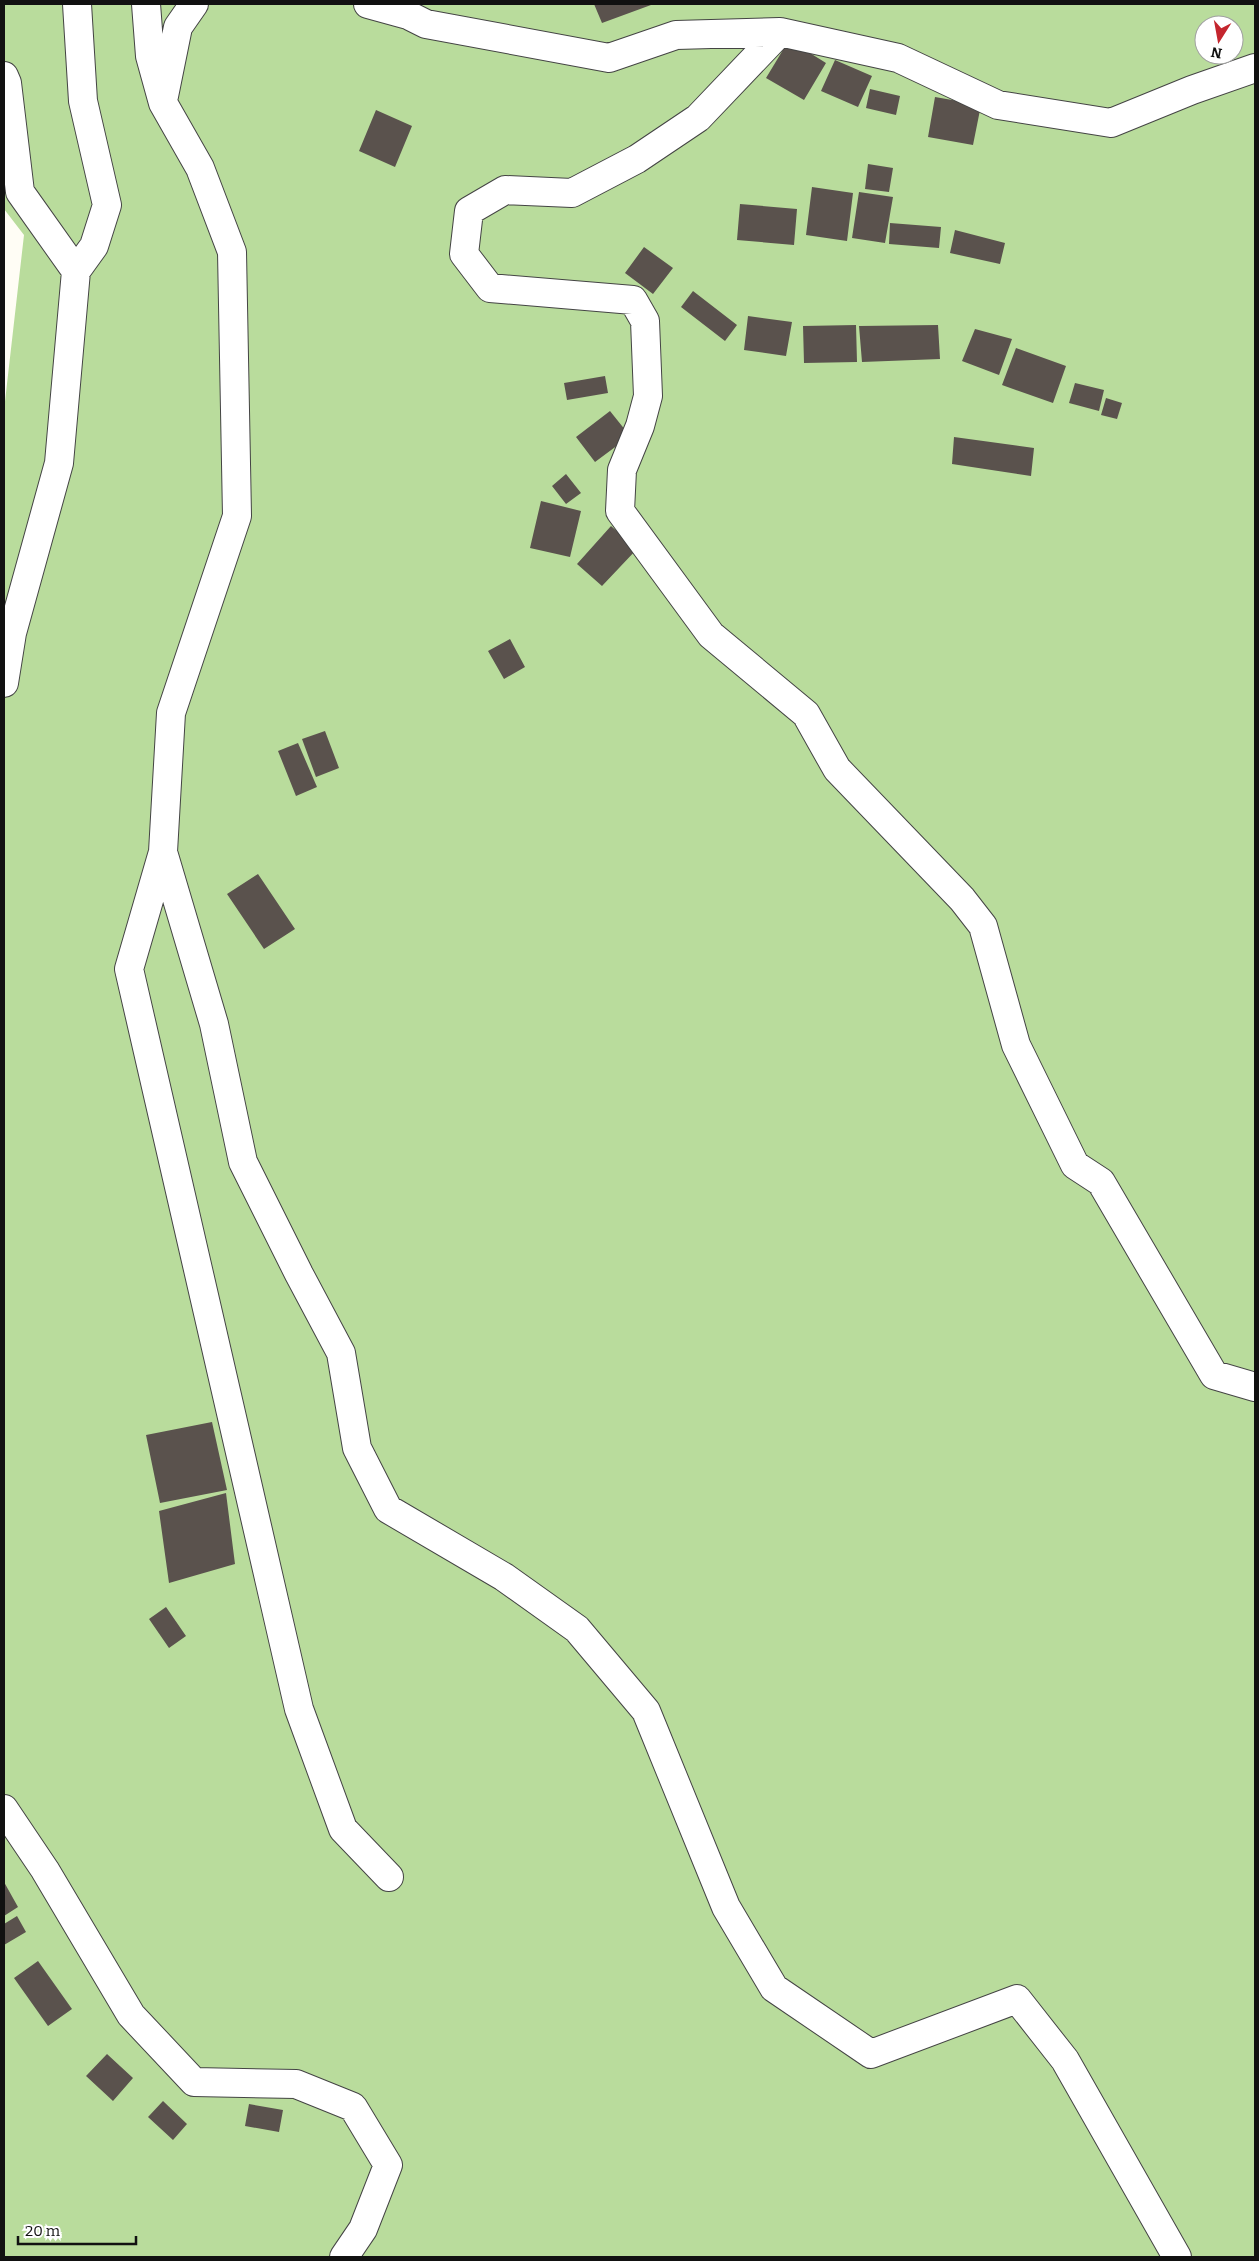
<svg xmlns="http://www.w3.org/2000/svg" width="1259" height="2261" viewBox="0 0 1259 2261" font-family="Bitter,serif">
	<rect width="100%" height="100%" fill="#fffdf5"/>
	<path fill="#b9dc9c" fill-rule="evenodd" d="M4 4H1255V2257H4V410L24 235 4 209ZM1204 25H1234V55H1204Z"/>
	<path fill="#5a524d" d="M594 4H650L651 5 602 23Z
		M789 40 826 63 804 100 766 78Z
		M835 60 872 76 858 107 821 91Z
		M870 89 900 96 896 115 866 108Z
		M935 97 981 105 973 145 928 137Z
		M376 110 412 126 395 167 359 151Z
		M868 164 893 168 889 192 865 189Z
		M812 187 853 193 847 241 806 235Z
		M859 192 893 197 885 243 852 238Z
		M740 204 797 209 794 245 737 240Z
		M890 223 941 227 939 248 889 244Z
		M955 230 1005 243 1000 264 950 253Z
		M644 247 673 268 653 294 625 273Z
		M693 291 737 325 725 341 681 307Z
		M748 316 792 322 786 356 744 350Z
		M856 325 857 362 804 363 803 326Z
		M938 325 940 359 862 362 859 326Z
		M975 329 1012 339 999 375 962 361Z
		M1016 348 1066 366 1053 403 1002 385Z
		M605 376 608 393 567 400 564 383Z
		M1075 383 1104 390 1099 411 1069 403Z
		M1106 398 1122 403 1117 419 1101 415Z
		M610 411 630 436 595 462 576 437Z
		M954 437 1034 448 1031 476 952 464Z
		M566 474 581 493 566 504 552 486Z
		M541 501 581 511 570 557 530 548Z
		M611 526 637 549 602 586 577 564Z
		M510 639 525 667 504 679 488 651Z
		M325 731 339 768 316 777 302 739Z
		M298 743 317 787 296 796 278 751Z
		M258 874 295 929 264 949 227 894Z
		M212 1422 227 1490 160 1503 146 1435Z
		M226 1493 235 1564 169 1583 159 1511Z
		M166 1607 186 1636 169 1648 149 1619Z
		M4 1882 18 1907 4 1916Z
		M17 1916 26 1932 4 1945V1924Z
		M38 1961 72 2009 48 2026 14 1978Z
		M107 2054 133 2078 113 2101 86 2076Z
		M163 2101 187 2124 173 2140 148 2117Z
		M249 2104 283 2110 279 2132 245 2126Z"/>
	<g fill="none" stroke-linecap="round" stroke-linejoin="round">
		<g stroke="#444" stroke-width="30">
			<path id="street" d="M146 4 150 56 163 103 200 168 232 252 237 516 171 713 163 852 129 969 299 1709 343 1829 389 1877
				M368 4 408 15 426 24 609 58 676 35 780 32 898 58 998 105 1111 123 1192 90 1255 68
				M780 32 698 118 637 159 572 193 505 190 469 211 464 254 490 288 633 300 645 321 648 396 640 426 622 470 620 511 711 635 806 714 837 769 962 899 983 926 1016 1045 1075 1165 1101 1182 1214 1375 1255 1387
				M4 76 7 83 20 192 76 271
				M164 96 178 27 194 4
				M4 683 12 633 59 463 76 271 94 246 107 205 83 101 77 4
				M163 852 214 1024 243 1162 299 1274 341 1353 357 1448 388 1509 504 1577 577 1629 646 1711 726 1907 774 1988 871 2054 1017 1999 1065 2060 1177 2257
				M4 1809 45 1870 131 2015 194 2082 296 2084 353 2107 388 2165 363 2229 344 2257"/>
		</g>
		<use href="#street" stroke="#fff" stroke-width="28"/>
	</g>
	<rect width="1259" height="2261" fill="none" stroke="#111111" stroke-width="10"/>
	<g transform="translate(1219 40) rotate(191)"><circle r="24" fill="#ffffff" stroke="#a0a0a0"/>
	<path d="M0-4L9 19L0 12L-9 19Z" fill="#c4262e"/>
	<text y="-8" font-size="14" font-weight="bold" text-anchor="middle" fill="#111111">N</text>
	</g>
	<path d="M18 2236v8h118v-8" fill="none" stroke="#111111" stroke-width="2.5"/>
	<text x="25" y="2236" font-size="15" fill="#111111" stroke="#ffffff" stroke-width="4" paint-order="stroke">20 m</text>
</svg>
